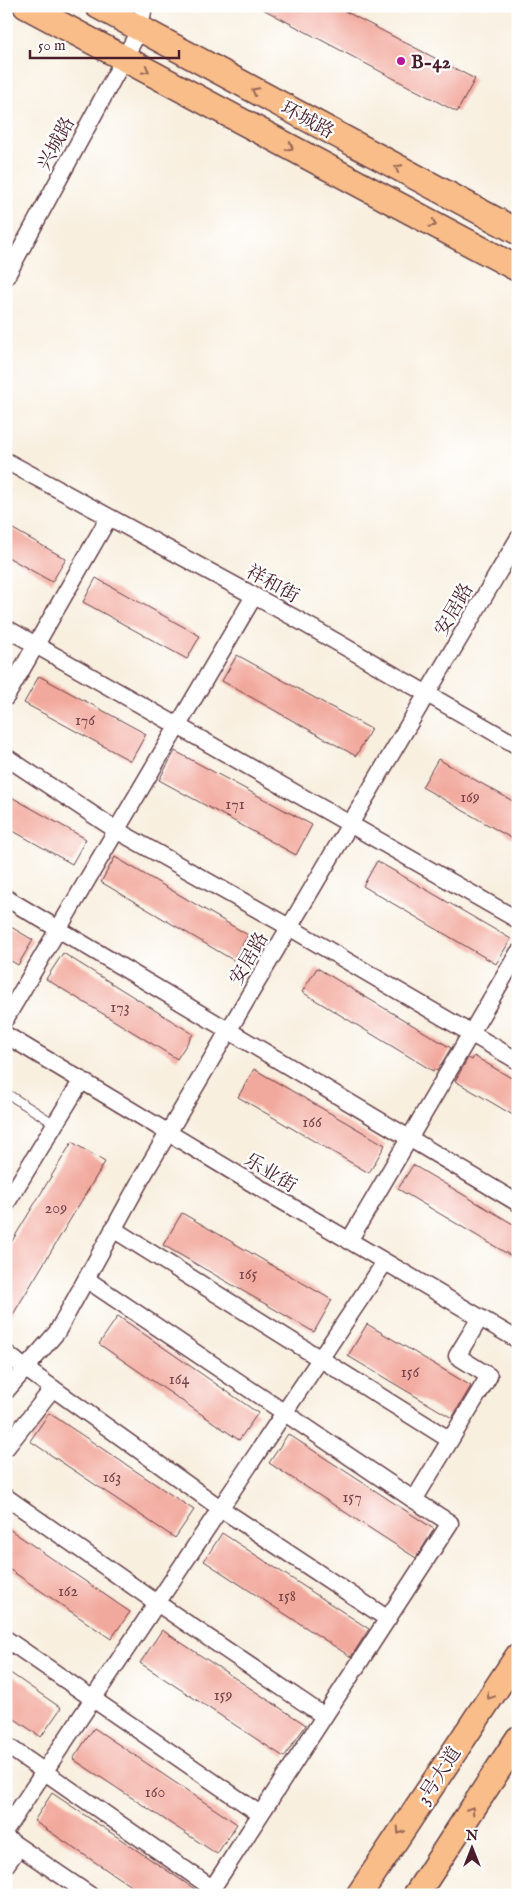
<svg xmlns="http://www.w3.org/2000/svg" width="524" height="1901" viewBox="0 0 524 1901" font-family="'IM FELL English','Noto Serif SC',serif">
	<rect width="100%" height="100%" fill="#fff"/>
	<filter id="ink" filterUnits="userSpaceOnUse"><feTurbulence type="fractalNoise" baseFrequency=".02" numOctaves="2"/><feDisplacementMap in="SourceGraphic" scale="10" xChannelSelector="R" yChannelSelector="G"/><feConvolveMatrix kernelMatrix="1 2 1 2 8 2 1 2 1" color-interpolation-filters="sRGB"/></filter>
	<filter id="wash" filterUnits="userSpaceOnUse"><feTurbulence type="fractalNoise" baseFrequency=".0096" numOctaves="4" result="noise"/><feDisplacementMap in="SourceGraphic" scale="20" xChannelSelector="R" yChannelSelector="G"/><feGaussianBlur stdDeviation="1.12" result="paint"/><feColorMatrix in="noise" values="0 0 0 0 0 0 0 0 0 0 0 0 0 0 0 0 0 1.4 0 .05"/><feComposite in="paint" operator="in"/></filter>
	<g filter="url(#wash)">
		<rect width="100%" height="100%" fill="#f8efdf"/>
		<g id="blocks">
			<path fill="#f2a99d" d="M257 6H335L475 79 457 112Z
				M6 525 66 559 52 582 6 556Z
				M96 578 200 636 187 659 83 602Z
				M237 655 371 729 356 756 222 681Z
				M39 676 146 734 131 761 24 703Z
				M175 751 312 825 296 855 159 780Z
				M438 759 518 804V842L422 787Z
				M6 794 86 839 72 864 6 827Z
				M115 857 248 935 233 960 101 882Z
				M377 861 511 939 496 964 363 886Z
				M6 924 33 940 18 965 6 958Z
				M63 953 193 1034 177 1059 46 979Z
				M317 968 451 1048 437 1071 434 1069 433 1071 302 992Z
				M474 1056 518 1082V1118L455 1081 468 1058 472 1060Z
				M254 1069 385 1145 369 1173 238 1097Z
				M72 1142 105 1162 6 1326V1251Z
				M413 1165 518 1227V1260L398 1189Z
				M182 1213 332 1300 314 1332 163 1245Z
				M118 1316 258 1413 239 1440 99 1344Z
				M367 1324 471 1386 452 1418 348 1356Z
				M49 1413 194 1510 175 1538 30 1441Z
				M288 1434 434 1529 416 1558 269 1463Z
				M6 1527 130 1612 111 1639 6 1567Z
				M222 1533 369 1629 351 1657 204 1561Z
				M162 1630 306 1725 284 1757 140 1663Z
				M6 1670 61 1708 41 1737 6 1713Z
				M94 1728 237 1824 217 1854 73 1759Z
				M52 1793 199 1892 198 1895H144L34 1821Z"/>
		</g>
	</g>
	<g filter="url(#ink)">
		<use href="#blocks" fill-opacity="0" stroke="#643e46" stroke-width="1"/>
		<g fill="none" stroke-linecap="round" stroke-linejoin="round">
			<g stroke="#643e46" stroke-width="10">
				<path id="service" d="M6 1093 55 1124"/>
			</g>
			<g stroke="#643e46" stroke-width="19">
				<path id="minor" d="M6 277 140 29 144 6
					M6 461 293 617 518 746
					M6 628 518 920
					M6 697 109 517
					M6 757 116 830 289 927 518 1061
					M6 898 518 1203
					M6 1018 254 596
					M6 1035 260 1188 518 1340
					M6 1204 82 1080
					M113 1229 450 1440
					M349 1241 518 953
					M86 1279 414 1500
					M6 1353 26 1369 220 1508 388 1619
					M6 1391 57 1332 141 1179 518 539
					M6 1448 53 1388
					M6 1497 157 1603 324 1716
					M6 1639 260 1814
					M6 1745 212 1888
					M6 1829 385 1262
					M6 1838 90 1895
					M6 1865 19 1847
					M208 1895 450 1523 414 1500 489 1376 457 1356 480 1318"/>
			</g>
			<g stroke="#643e46" stroke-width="28">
				<path id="primary" d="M26 6 518 269
					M98 6 518 232
					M359 1895 518 1656
					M416 1895 518 1739"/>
			</g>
			<use href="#service" stroke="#fff" stroke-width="8"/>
			<use href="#minor" stroke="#fff" stroke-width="16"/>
			<use href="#primary" stroke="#f8bd88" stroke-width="25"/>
		</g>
		<defs><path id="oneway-chevron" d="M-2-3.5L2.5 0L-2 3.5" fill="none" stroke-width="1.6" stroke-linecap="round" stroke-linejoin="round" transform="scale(1.25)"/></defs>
		<g stroke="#986655">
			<use href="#oneway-chevron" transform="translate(146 70) rotate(28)"/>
			<use href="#oneway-chevron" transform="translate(255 91) rotate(-152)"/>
			<use href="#oneway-chevron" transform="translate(290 147) rotate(28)"/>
			<use href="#oneway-chevron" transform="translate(398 168) rotate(-152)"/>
			<use href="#oneway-chevron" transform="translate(433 224) rotate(28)"/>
			<use href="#oneway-chevron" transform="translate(490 1696) rotate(124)"/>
			<use href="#oneway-chevron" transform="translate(471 1810) rotate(-57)"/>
			<use href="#oneway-chevron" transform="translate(400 1831) rotate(123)"/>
		</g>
	</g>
	<circle fill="#b5179e" stroke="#fff" stroke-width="2" cx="401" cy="61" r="5"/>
	<g text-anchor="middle" stroke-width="4.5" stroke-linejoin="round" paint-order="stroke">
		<g font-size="16" fill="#744248">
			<text x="85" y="725">176</text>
			<text x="470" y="802">169</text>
			<text x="235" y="809">171</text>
			<text x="120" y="1012">173</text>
			<text x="312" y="1127">166</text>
			<text x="56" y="1213">209</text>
			<text x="248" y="1279">165</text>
			<text x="410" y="1377">156</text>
			<text x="179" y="1384">164</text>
			<text x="112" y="1482">163</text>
			<text x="352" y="1502">157</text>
			<text x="68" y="1596">162</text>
			<text x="287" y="1601">158</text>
			<text x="223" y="1700">159</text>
			<text x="155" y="1797">160</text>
		</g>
		<g font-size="19" font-weight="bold" fill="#4a1f2b" stroke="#fff" text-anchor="start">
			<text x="411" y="68">B-42</text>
		</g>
		<g font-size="19" fill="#4a1f2b" stroke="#fff">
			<text transform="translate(308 119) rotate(28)" y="7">环城路</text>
			<text transform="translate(55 143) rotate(-62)" y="7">兴城路</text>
			<text transform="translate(273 583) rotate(29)" y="7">祥和街</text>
			<text transform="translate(453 609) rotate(-60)" y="7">安居路</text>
			<text transform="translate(248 958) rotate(-60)" y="7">安居路</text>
			<text transform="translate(271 1172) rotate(31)" y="7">乐业街</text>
			<text transform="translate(438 1775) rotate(-57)" y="7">3号大道</text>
		</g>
	</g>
	<rect width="524" height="1901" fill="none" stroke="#fff" stroke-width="25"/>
	<g transform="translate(472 1848)" stroke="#ffffff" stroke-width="4" paint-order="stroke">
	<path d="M0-4L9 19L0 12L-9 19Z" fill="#4a1f2b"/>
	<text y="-8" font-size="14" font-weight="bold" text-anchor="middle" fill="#4a1f2b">N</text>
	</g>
	<path d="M30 50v8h149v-8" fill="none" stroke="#4a1f2b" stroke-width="2.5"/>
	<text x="38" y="50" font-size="15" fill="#4a1f2b" stroke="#ffffff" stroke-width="4" paint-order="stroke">50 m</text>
</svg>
